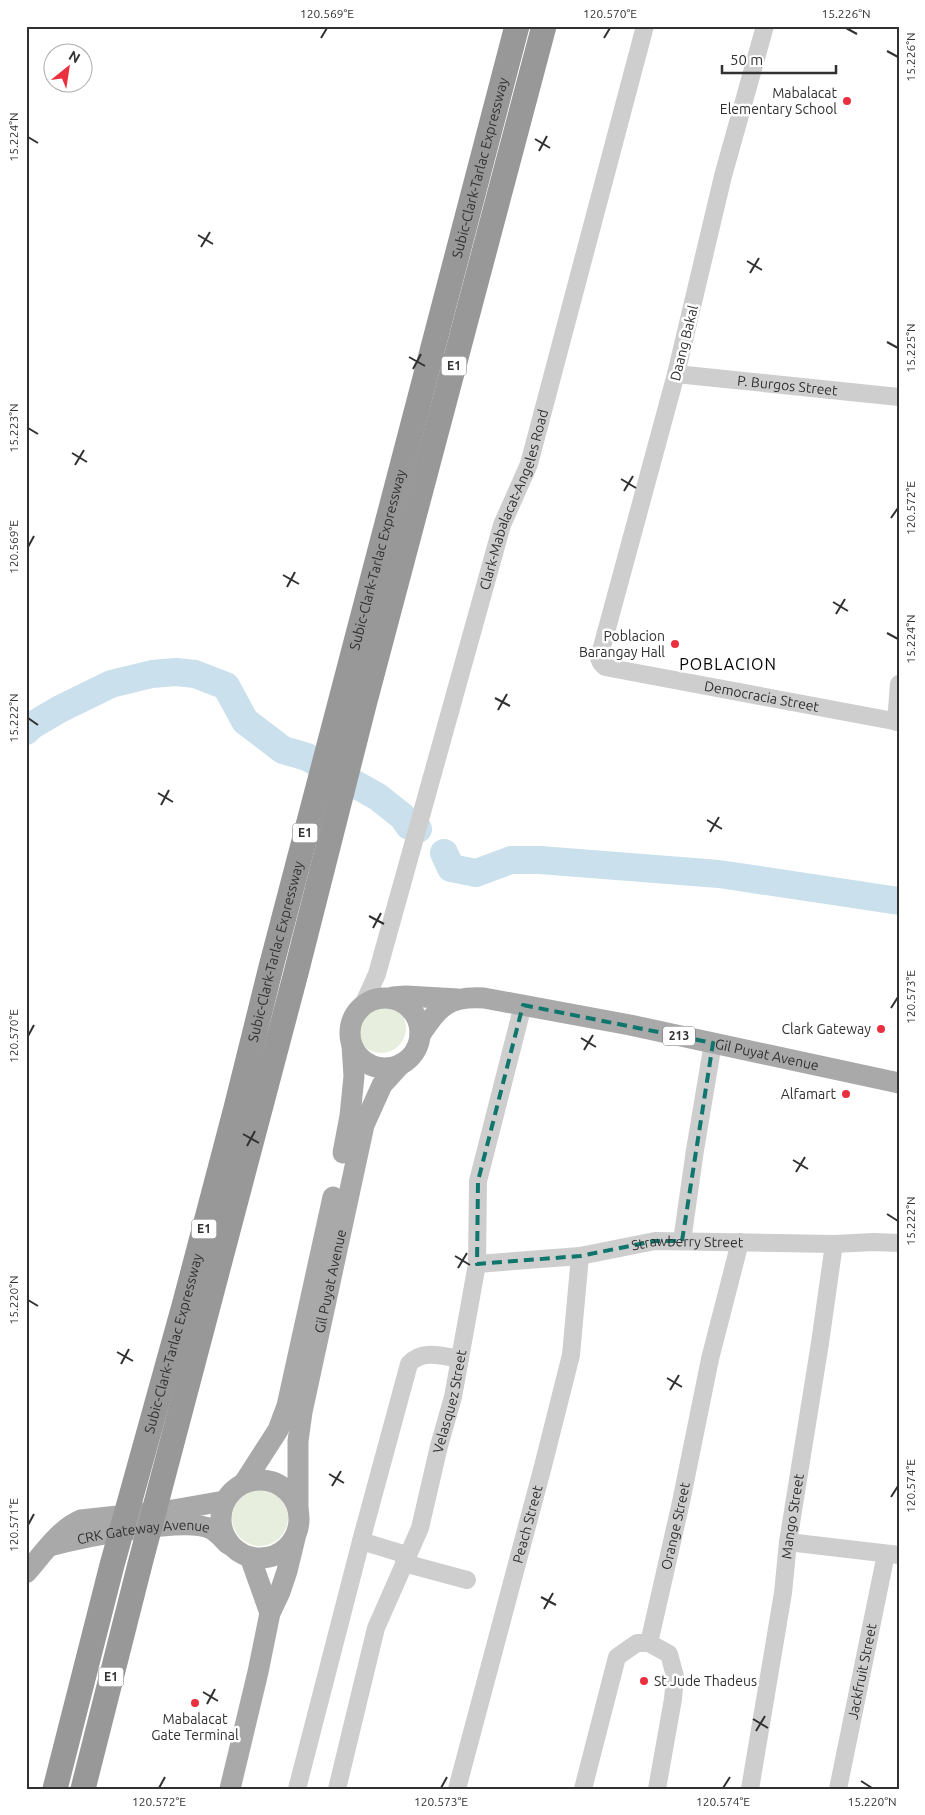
<svg xmlns="http://www.w3.org/2000/svg" width="925" height="1815" viewBox="0 0 925 1815" font-family="Ubuntu,sans-serif">
	<rect width="100%" height="100%" fill="#fff"/>
	<path fill="#e7eede" d="M356 1028a25 25 0 1 1 50 0a25 25 0 1 1-50 0Z
		M232 1518a28 28 0 1 1 56 0a28 28 0 1 1-56 0Z"/>
	<g fill="none" stroke-linecap="round" stroke-linejoin="round">
		<path stroke="#cbe0ed" stroke-width="28" d="M26 731 31 726 60 709 111 684 152 674 176 672 195 674 226 686 245 721 283 750 307 757 378 797 403 817 409 826 418 829
			M444 853 451 868 476 873 511 860H540L719 874 899 901"/>
		<g stroke="#cecece" stroke-width="18">
			<path id="s1" d="M765 26 723 176 676 374 599 658 601 663 605 667 899 722"/>
			<path id="s2" d="M676 374 899 397"/>
			<path d="M896 722 899 684"/>
			<path id="s3" d="M363 1005 377 974 502 525 529 464 645 26"/>
			<path d="M682 1241 695 1150 713 1043"/>
			<path id="s4" d="M477 1264 580 1256 655 1241 834 1244 874 1242 899 1243"/>
			<path d="M361 1541 407 1555"/>
			<path d="M788 1542 899 1555"/>
			<path d="M404 1563 467 1580"/>
			<path id="s5" d="M649 1643 681 1502 710 1359 740 1242"/>
			<path d="M649 1643 669 1654 675 1676 673 1699 657 1789"/>
			<path d="M297 1789 361 1541 409 1364C422 1349 443 1356 460 1359"/>
			<path id="s6" d="M337 1789 376 1628 420 1528 439 1446 453 1397 477 1264 478 1181 523 1005"/>
			<path id="s7" d="M457 1789 543 1466 571 1355 580 1256"/>
			<path d="M583 1789 617 1657 637 1643H649"/>
			<path id="s8" d="M750 1789 783 1593 788 1542 820 1343 834 1244"/>
			<path id="s9" d="M838 1789 886 1554"/>
		</g>
		<g stroke="#a9a9a9" stroke-width="21">
			<path d="M393 997 406 996 458 999"/>
			<circle cx="385" cy="1033" r="35"/>
			<path id="s10" d="M420 1035C440 1006 447 996 484 998L630 1025 899 1083"/>
			<path d="M343 1153 350 1116 354 1076 352 1045"/>
			<circle cx="260" cy="1519" r="39"/>
			<path d="M244 1483 278 1430 287 1406 333 1197"/>
			<path id="s11" d="M298 1509V1441L302 1412 364 1125 382 1085 401 1064"/>
			<path id="s12" d="M50 1546C79 1538 186 1516 211 1529 217 1532 223 1539 228 1544"/>
			<path d="M250 1557 270 1613"/>
			<path d="M26 1573C43 1554 58 1530 81 1520L173 1510 224 1501"/>
			<path d="M230 1789 258 1672 270 1613 280 1592 287 1571 295 1538"/>
		</g>
		<g stroke="#989898" stroke-width="25">
			<path id="s13" d="M55 1789 112 1565 185 1302 236 1108 271 967 517 26"/>
			<path d="M83 1789 140 1564 296 973 364 705 544 26"/>
		</g>
	</g>
	<path fill="none" stroke="#0f766e" stroke-width="4" stroke-dasharray="10 6" stroke-linejoin="round" d="M523 1005 713 1043 682 1241H655L580 1256 477 1264 478 1181Z"/>
	<path fill="none" stroke="#313131" stroke-width="2" d="M846 28 857 34M321 38 327 28M604 38 610 28M887 51 898 57M28 137 38 143M535 139 550 148M539 151 547 136M198 235 213 244M201 247 210 232M747 261 762 270M750 273 759 258M887 342 898 348M409 357 425 366M413 369 421 354M28 428 38 434M72 453 87 462M75 465 84 450M621 479 636 488M624 491 633 476M891 518 898 508M28 547 34 536M283 575 299 584M287 587 295 572M833 602 848 611M836 614 845 599M887 633 898 639M495 698 510 706M498 710 507 694M28 718 38 725M158 793 173 802M161 805 169 790M707 820 722 829M710 832 719 817M369 916 384 924M373 928 381 913M891 1008 898 997M28 1036 34 1025M581 1038 596 1047M584 1050 593 1035M243 1134 259 1143M247 1146 255 1131M793 1160 808 1169M796 1172 805 1157M887 1214 898 1221M455 1256 470 1265M458 1268 467 1253M28 1300 38 1306M117 1352 133 1361M121 1364 129 1349M667 1378 682 1387M670 1390 679 1375M329 1474 344 1483M332 1486 341 1471M891 1497 898 1486M28 1525 34 1514M541 1597 556 1605M544 1609 553 1593M203 1692 218 1701M207 1704 215 1689M753 1719 768 1728M756 1731 765 1716M861 1781 872 1788M159 1788 165 1777M441 1788 447 1777M723 1788 730 1777"/>
	<g fill="#ea303e" stroke="#fff" stroke-width="2">
		<circle cx="847" cy="101" r="5"/>
		<circle cx="675" cy="644" r="5"/>
		<circle cx="881" cy="1029" r="5"/>
		<circle cx="846" cy="1094" r="5"/>
		<circle cx="644" cy="1681" r="5"/>
		<circle cx="195" cy="1703" r="5"/>
	</g>
	<g text-anchor="middle" stroke-width="5" stroke-linejoin="round" paint-order="stroke">
		<g fill="#fff" stroke="#6f6f6f" stroke-width="1">
			<rect x="441.5" y="356.5" width="25" height="19" rx="4"/>
			<rect x="292.5" y="823.5" width="25" height="19" rx="4"/>
			<rect x="663" y="1026.5" width="32" height="19" rx="4"/>
			<rect x="191.5" y="1219.5" width="25" height="19" rx="4"/>
			<rect x="98.5" y="1667.5" width="25" height="19" rx="4"/>
		</g>
		<g font-size="12" font-weight="bold" fill="#313131">
			<text x="454" y="370">E1</text>
			<text x="305" y="837">E1</text>
			<text x="679" y="1040">213</text>
			<text x="204" y="1233">E1</text>
			<text x="111" y="1681">E1</text>
		</g>
		<g font-size="14" fill="#313131" stroke="#fff" text-anchor="end">
			<text x="837" y="98">Mabalacat<tspan x="837" dy="16">Elementary School</tspan></text>
			<text x="665" y="641">Poblacion<tspan x="665" dy="16">Barangay Hall</tspan></text>
			<text x="871" y="1034">Clark Gateway</text>
			<text x="836" y="1099">Alfamart</text>
			<text x="654" y="1686" text-anchor="start">St Jude Thadeus</text>
			<text x="195" y="1724" text-anchor="middle">Mabalacat<tspan x="195" dy="16">Gate Terminal</tspan></text>
		</g>
		<g font-size="14" fill="#313131" stroke="#fff">
			<text dy="5" stroke="none"><textPath href="#s13" startOffset="1676">Subic-Clark-Tarlac Expressway</textPath></text>
			<text transform="translate(684 343) rotate(-76)" y="5">Daang Bakal</text>
			<text dy="5" stroke="none"><textPath href="#s2" startOffset="112">P. Burgos Street</textPath></text>
			<text dy="5" stroke="none"><textPath href="#s3" startOffset="528">Clark-Mabalacat-Angeles Road</textPath></text>
			<text dy="5" stroke="none"><textPath href="#s13" startOffset="1271">Subic-Clark-Tarlac Expressway</textPath></text>
			<text dy="5" stroke="none"><textPath href="#s1" startOffset="824">Democracia Street</textPath></text>
			<text dy="5" stroke="none"><textPath href="#s13" startOffset="866">Subic-Clark-Tarlac Expressway</textPath></text>
			<text dy="5" stroke="none"><textPath href="#s10" startOffset="368">Gil Puyat Avenue</textPath></text>
			<text dy="5" stroke="none"><textPath href="#s4" startOffset="212">Strawberry Street</textPath></text>
			<text dy="5" stroke="none"><textPath href="#s11" startOffset="231">Gil Puyat Avenue</textPath></text>
			<text dy="5" stroke="none"><textPath href="#s13" startOffset="461">Subic-Clark-Tarlac Expressway</textPath></text>
			<text dy="5" stroke="none"><textPath href="#s6" startOffset="405">Velasquez Street</textPath></text>
			<text dy="5" stroke="none"><textPath href="#s8" startOffset="276">Mango Street</textPath></text>
			<text dy="5" stroke="none"><textPath href="#s7" startOffset="274">Peach Street</textPath></text>
			<text dy="5" stroke="none"><textPath href="#s5" startOffset="120">Orange Street</textPath></text>
			<text dy="5" stroke="none"><textPath href="#s12" startOffset="95">CRK Gateway Avenue</textPath></text>
			<text dy="5" stroke="none"><textPath href="#s9" startOffset="120">Jackfruit Street</textPath></text>
		</g>
		<g font-size="16" letter-spacing="1" fill="#000" stroke="#fff">
			<text x="728" y="670">POBLACION</text>
		</g>
	</g>
	<rect width="925" height="1815" fill="none" stroke="#ffffff" stroke-width="55"/>
	<g transform="translate(68 68) rotate(30)"><circle r="24" fill="#ffffff" stroke="#adadad"/>
	<path d="M0-4L9 19L0 12L-9 19Z" fill="#ea303e"/>
	<text y="-8" font-size="14" font-weight="bold" text-anchor="middle" fill="#313131">N</text>
	</g>
	<path d="M722 65v8h114v-8" fill="none" stroke="#313131" stroke-width="2.5"/>
	<text x="730" y="65" font-size="15" fill="#313131" stroke="#ffffff" stroke-width="4" paint-order="stroke">50 m</text>
	<rect x="28" y="28" width="870" height="1760" fill="none" stroke="#313131" stroke-width="2"/>
	<g font-size="12" text-anchor="middle" fill="#313131">
		<text x="327" y="18">120.569°E</text>
		<text x="610" y="18">120.570°E</text>
		<text x="846" y="18">15.226°N</text>
		<text transform="translate(911 57) rotate(-90)" y="4">15.226°N</text>
		<text transform="translate(14 137) rotate(-90)" y="4">15.224°N</text>
		<text transform="translate(911 348) rotate(-90)" y="4">15.225°N</text>
		<text transform="translate(14 428) rotate(-90)" y="4">15.223°N</text>
		<text transform="translate(911 508) rotate(-90)" y="4">120.572°E</text>
		<text transform="translate(14 547) rotate(-90)" y="4">120.569°E</text>
		<text transform="translate(911 639) rotate(-90)" y="4">15.224°N</text>
		<text transform="translate(14 718) rotate(-90)" y="4">15.222°N</text>
		<text transform="translate(911 997) rotate(-90)" y="4">120.573°E</text>
		<text transform="translate(14 1036) rotate(-90)" y="4">120.570°E</text>
		<text transform="translate(911 1221) rotate(-90)" y="4">15.222°N</text>
		<text transform="translate(14 1300) rotate(-90)" y="4">15.220°N</text>
		<text transform="translate(911 1486) rotate(-90)" y="4">120.574°E</text>
		<text transform="translate(14 1525) rotate(-90)" y="4">120.571°E</text>
		<text x="159" y="1806">120.572°E</text>
		<text x="441" y="1806">120.573°E</text>
		<text x="723" y="1806">120.574°E</text>
		<text x="872" y="1806">15.220°N</text>
	</g>
</svg>
